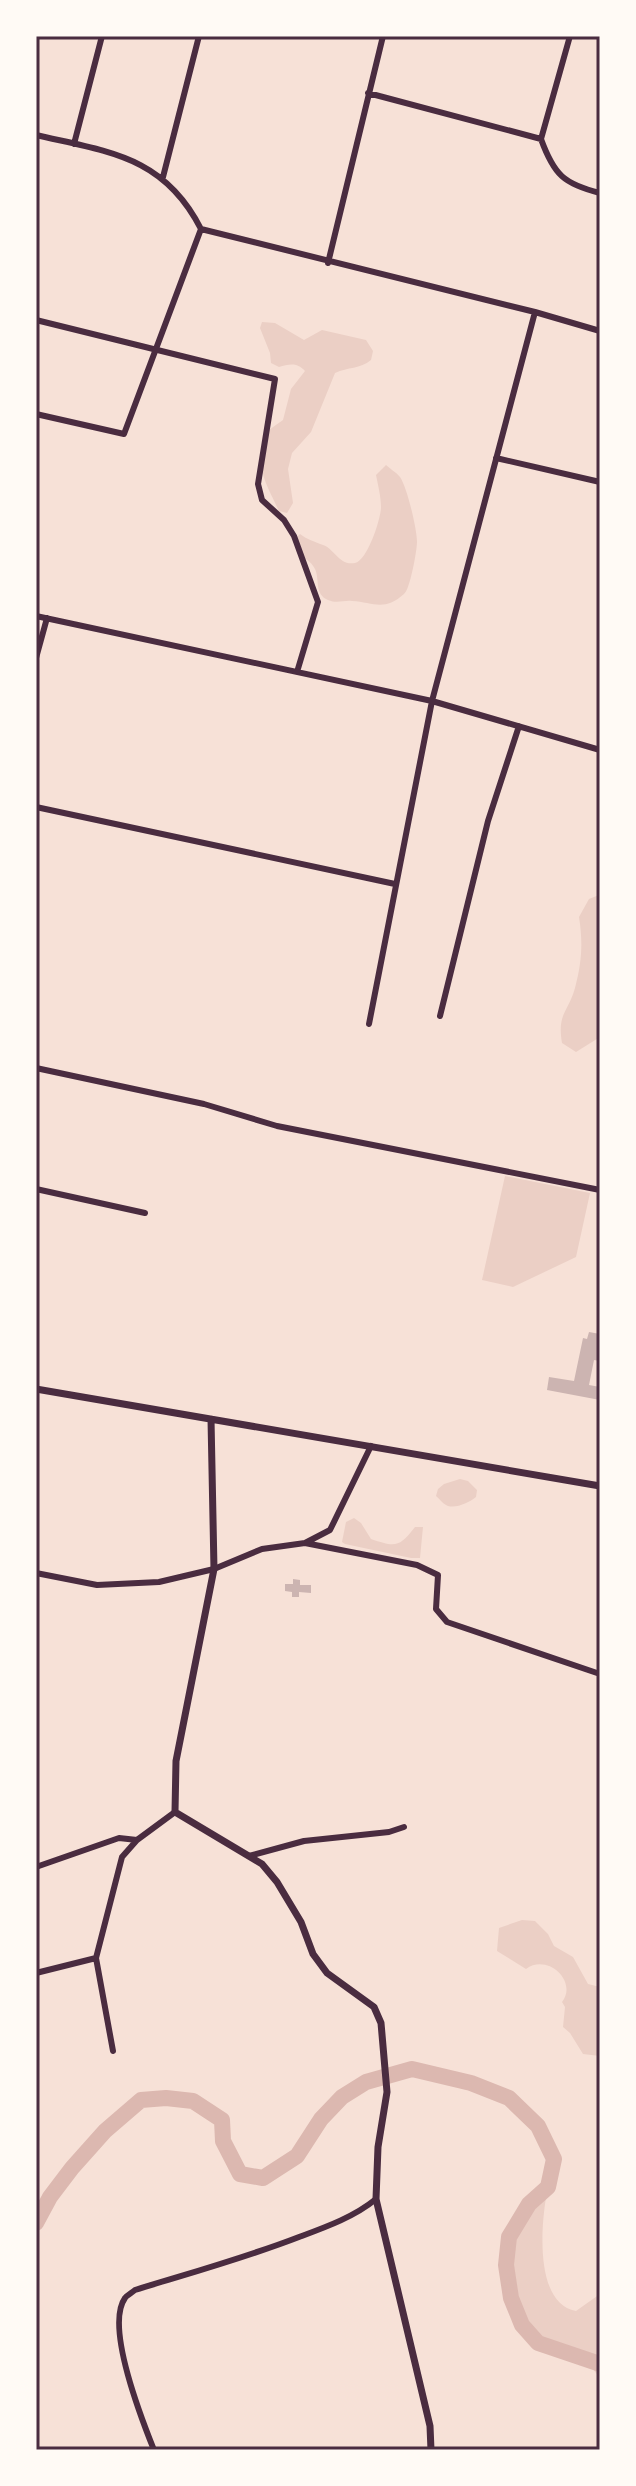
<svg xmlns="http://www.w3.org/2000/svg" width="636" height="2486" viewBox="0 0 636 2486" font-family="'Fira Sans Condensed',sans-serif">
	<rect width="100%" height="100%" fill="#f7e1d7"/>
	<path fill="#ebcfc5" d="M262 322 275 323 304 340 322 330 366 340 373 351 371 360C360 369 348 367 335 373L311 432 292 453 288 469 293 503 287 513 279 511C262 475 257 471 266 432L283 420 291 389 305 371C297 362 289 364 279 367L271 363 270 353 260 328Z
		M386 465C390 469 396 472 400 477 407 487 417 529 417 542 417 550 410 590 404 594 384 612 373 602 352 601 344 600 337 604 328 600 314 594 320 580 315 569 311 561 304 558 297 553L294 540 300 534C308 540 313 541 323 545 335 549 339 566 355 563 367 561 381 519 381 507 381 497 378 485 376 475Z
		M599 895 600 1037 576 1052 562 1043C557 1013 568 1013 575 988 582 962 583 942 579 917L589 899Z
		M505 1176 590 1193 576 1257 513 1287 482 1280Z
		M460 1479 468 1481 477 1490 476 1497C470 1502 454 1510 446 1505 442 1503 440 1499 436 1496L438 1489 444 1484Z
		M354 1518 361 1523 371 1539C395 1547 399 1548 415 1527H423L420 1558H411L345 1544 342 1542 346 1522Z
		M522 1920 535 1921 548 1934 554 1946 573 1957 588 1984 600 1987V2056L583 2054 570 2033 563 2027 565 2007 562 2002C578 1982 548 1953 526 1969L497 1951 499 1928Z
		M548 2187C541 2220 533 2303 576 2311L600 2294V2378C595 2372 590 2364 584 2359 572 2350 551 2352 538 2343 513 2326 498 2262 510 2235 517 2217 533 2201 548 2187Z"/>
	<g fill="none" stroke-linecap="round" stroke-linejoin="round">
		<path stroke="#dcb8b0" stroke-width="16" d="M36 2223 50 2197 72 2168 105 2131 141 2100 166 2098 193 2101 222 2120 223 2141 240 2174 263 2178 297 2156 321 2119 342 2097 366 2082 412 2069 471 2083 509 2098 538 2126 554 2159 548 2187 529 2204 509 2237 506 2265 511 2298 522 2325 538 2343 600 2364"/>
	</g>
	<path fill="#ccb4b1" d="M589 1332 600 1334V1361L594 1360 589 1385 600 1387V1400L547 1390 549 1377 574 1381 583 1338 587 1339Z
		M293 1579 300 1580V1585H311V1593L299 1592V1597H292V1592L285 1591V1584H293Z"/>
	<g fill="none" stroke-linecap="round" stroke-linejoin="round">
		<path stroke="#4a2c40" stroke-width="6" d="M368 93 541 139C554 175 564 184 600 193
			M36 135C109 152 164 156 201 229
			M541 139 570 36
			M74 144 102 36
			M163 177 199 36
			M201 229 535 312 600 331
			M328 263 383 36
			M36 320 275 379 258 484 262 500 284 520 294 536 318 602 297 672
			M36 414 124 434 201 229
			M496 458 600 482
			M36 616 432 701 600 750
			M36 658 47 618
			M36 807 395 884
			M440 1016 488 821 519 726
			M369 1024 432 701 535 312
			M36 1068 204 1104 277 1126 600 1190
			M36 1189 145 1213
			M305 1543 417 1565 438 1575 436 1609 447 1622 600 1674
			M36 1573 97 1585 159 1582 214 1569 262 1549 305 1543 330 1530 371 1446
			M249 1856 304 1841 389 1832 404 1827
			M36 1867 119 1838 137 1840
			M36 1973 96 1958
			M113 2051 96 1958 122 1857 137 1840 175 1812
			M154 2450C142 2420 105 2326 125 2298 126 2296 133 2292 135 2290 190 2273 245 2258 299 2237 326 2227 354 2217 376 2199"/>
		<path stroke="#4a2c40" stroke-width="7" d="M36 1389 600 1486
			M211 1419 214 1569 176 1761 175 1812 262 1864 277 1882 301 1922 313 1954 327 1973 374 2007 381 2023 387 2092 378 2147 376 2199 430 2426 431 2450"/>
	</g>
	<rect width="636" height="2486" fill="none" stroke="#fffaf5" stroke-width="76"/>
	<rect x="38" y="38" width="560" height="2410" fill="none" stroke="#4a2c40" stroke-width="3"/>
</svg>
